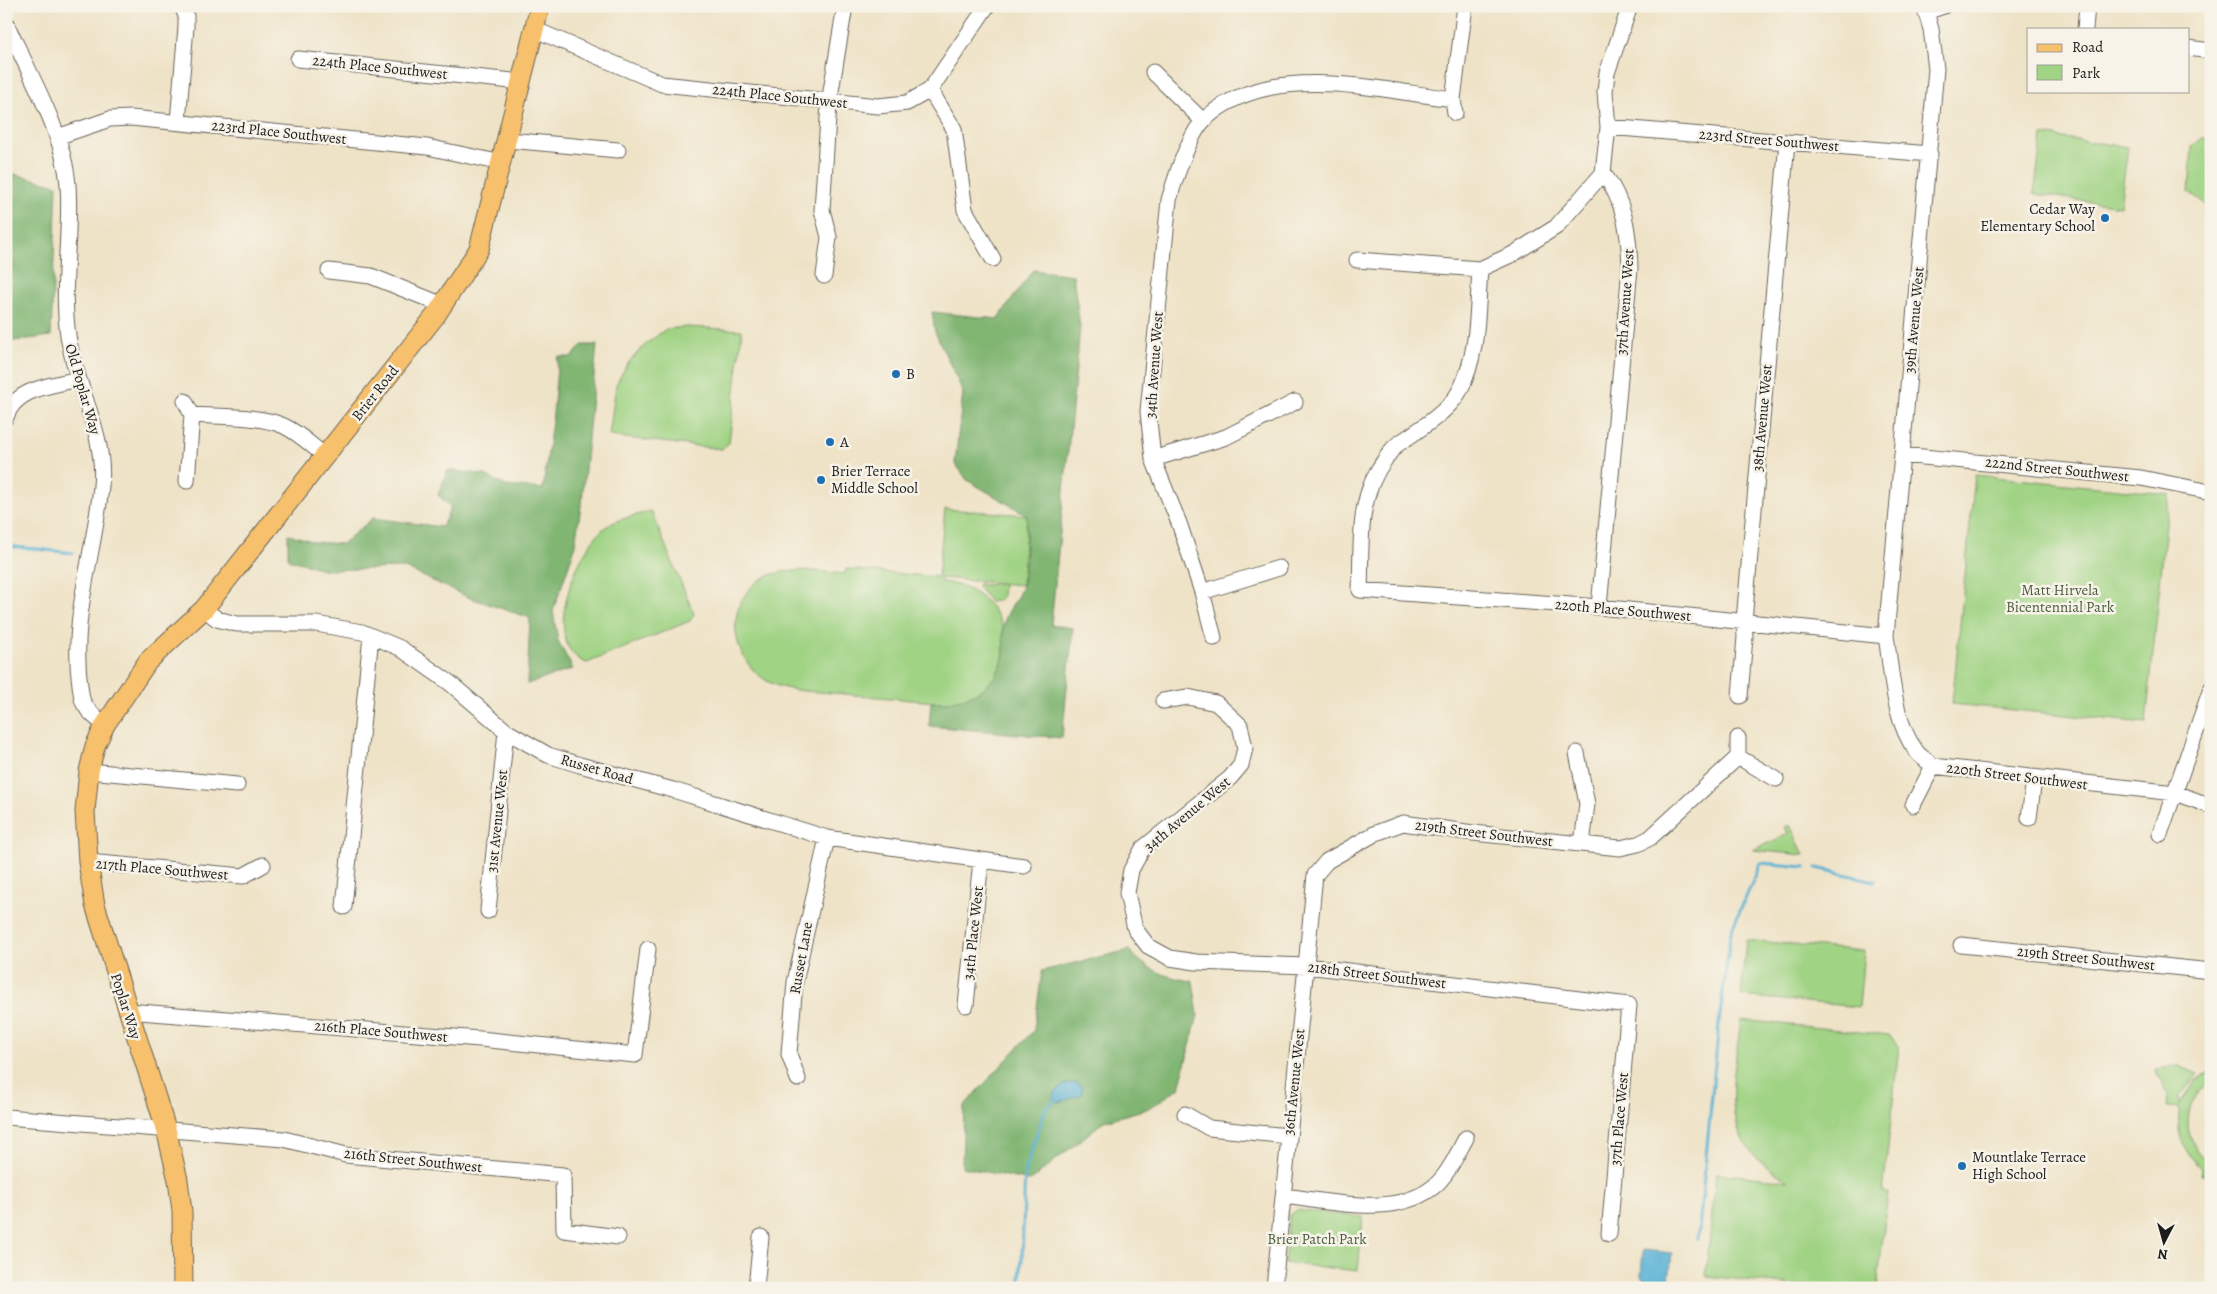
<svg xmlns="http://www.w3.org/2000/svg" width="2217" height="1294" viewBox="0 0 2217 1294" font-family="Alegreya,serif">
	<rect width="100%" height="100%" fill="#f7f3e8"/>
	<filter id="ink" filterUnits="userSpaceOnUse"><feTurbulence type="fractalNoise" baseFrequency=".02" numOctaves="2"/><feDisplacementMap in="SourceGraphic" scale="10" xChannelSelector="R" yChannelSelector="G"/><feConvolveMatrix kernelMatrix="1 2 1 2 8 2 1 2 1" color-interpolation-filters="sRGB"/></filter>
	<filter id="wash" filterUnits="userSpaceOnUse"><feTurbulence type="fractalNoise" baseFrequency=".0096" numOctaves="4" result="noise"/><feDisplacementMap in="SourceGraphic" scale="20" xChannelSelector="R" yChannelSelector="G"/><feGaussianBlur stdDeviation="1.12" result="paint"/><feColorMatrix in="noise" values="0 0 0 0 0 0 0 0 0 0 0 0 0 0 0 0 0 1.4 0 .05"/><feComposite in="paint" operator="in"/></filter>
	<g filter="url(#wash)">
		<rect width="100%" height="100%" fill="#efe3c7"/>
		<path fill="#a0d384" stroke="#5e7850" d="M2042 135 2128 147 2120 206 2034 194Z
			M2202 138 2211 139V208L2189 192 2192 147Z
			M688 327 742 330 729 443 722 449 609 436 616 385 627 364 646 344 666 329Z
			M1975 475 2169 494 2146 723 1952 704Z
			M945 509 1027 515 1022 585 941 578V582C1007 587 1031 667 972 695 963 699 955 703 946 703 908 700 870 696 832 693 812 691 787 692 769 682 725 658 723 591 773 574 796 567 822 572 845 574L846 569 938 577Z
			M651 511 694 614 690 621 587 663C539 646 575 556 601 531 613 519 635 516 651 511Z
			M979 583 983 585 1003 584 1002 597 997 601 990 602 978 586Z
			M1790 825 1804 855 1753 850 1788 834 1785 827Z
			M1746 940 1864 951 1859 1007 1741 996Z
			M1741 1020 1889 1035 1899 1046 1883 1192 1888 1193 1877 1288H1825L1706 1276 1716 1173 1789 1181C1715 1141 1732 1091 1741 1020Z
			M2179 1066 2198 1074 2180 1096V1105L2195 1081 2211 1070V1082C2181 1100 2180 1144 2211 1162V1176L2201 1175 2202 1168C2183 1152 2175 1133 2180 1108L2167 1107 2168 1096 2155 1069Z
			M1297 1210 1363 1217 1358 1271 1284 1263 1289 1216Z"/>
		<path fill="#80b572" stroke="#4e6847" d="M6 172 57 185 51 336 6 342Z
			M1033 270 1073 275 1080 327 1051 625 1073 628 1062 738 929 726 931 702C961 704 995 691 1003 658 1005 647 1002 637 1003 627 1005 612 1019 599 1022 585 1027 563 1025 538 1027 515L967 480 955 463 963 392 935 332 932 312 998 319Z
			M582 345H597L582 500 574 550 553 611 558 641 573 669 527 684 530 618 470 598 405 568 326 570 288 559V534L315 542 342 544 373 518 442 527 451 507 438 495 448 470 485 475 506 486 543 489 553 414 558 357H572Z
			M1129 950C1146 970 1168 978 1193 981L1198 1015 1179 1088 1150 1108 1104 1121 1030 1181 962 1167 964 1106 1034 1030 1042 971Z"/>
		<path fill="#56b1d4" stroke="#396678" d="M1076 1082 1082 1087 1081 1095 1059 1102 1054 1100V1093L1064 1085Z
			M1643 1250 1672 1253 1669 1280 1647 1284 1641 1276Z"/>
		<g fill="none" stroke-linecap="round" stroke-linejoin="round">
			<path stroke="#56b1d4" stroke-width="3" d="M6 546 74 553
				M1817 868 1875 881
				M1698 1239 1719 1023 1731 931 1761 863 1806 867
				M1019 1288 1022 1258 1025 1169 1045 1110 1054 1100"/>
		</g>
	</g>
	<g filter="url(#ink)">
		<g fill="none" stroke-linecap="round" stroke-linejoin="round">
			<g stroke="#666258" stroke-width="17">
				<path id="minor" d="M1924 6 1931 29 1936 69 1886 636C1892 673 1893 720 1916 751 1920 757 1928 761 1933 766L2175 793 2211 806
					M1926 12 1944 6
					M6 23C28 71 64 133 68 185 72 240 58 296 71 351 81 397 106 438 101 486 95 552 70 619 80 685 81 691 81 699 84 704 89 713 97 719 105 725
					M2085 29 2087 6
					M536 30 662 84 878 106 907 103 930 90 987 6
					M2188 48 2211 51
					M298 59 522 82
					M1153 72 1203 121
					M930 90 954 129 965 210 993 259
					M1455 113 1453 99 1465 6
					M178 122 186 27V16L182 6
					M1608 127 1930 154
					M57 137 110 119 131 118 427 147 502 163
					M508 140 618 150
					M1357 260 1480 269 1513 254 1556 227 1603 173
					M1480 269C1477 310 1479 355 1459 392 1447 413 1417 431 1398 444 1393 447 1390 453 1386 458 1356 498 1362 542 1360 590L1599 607 1886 636
					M329 271 371 276 443 305
					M824 276 829 237 822 210 829 103 845 6
					M185 401 192 415
					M192 415C219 417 260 415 284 426 299 433 312 446 325 456
					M6 417C16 387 52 386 78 379
					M1902 455 2141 478 2211 492
					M1153 459 1226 437 1295 402
					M187 481 192 415
					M1202 592 1279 568
					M1599 607 1630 268C1629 233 1625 201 1603 173L1608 127 1605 92 1607 73 1630 6
					M204 609 217 619 237 624H316L362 632 400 648 450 683 506 731 548 755 580 765 673 790 827 838 1024 866
					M1214 638 1202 592 1179 523 1153 459 1148 411 1169 200C1175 179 1189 135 1204 120 1266 60 1377 90 1453 99
					M1740 696 1745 637 1744 621 1787 142
					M1163 701 1188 697 1216 703 1240 725 1245 748 1241 765 1230 778 1143 848 1131 870 1127 893 1135 929 1148 946 1170 958 1196 962 1307 966 1629 1005 1609 1234
					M1577 753 1587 804 1582 844
					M1738 757 1776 779
					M89 771 237 785
					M1913 805 1933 766
					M2029 818 2034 779
					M2160 834 2211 689
					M88 862 243 876 263 865
					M344 907 371 636
					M488 911 506 731
					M1961 945 2211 971
					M966 1005 981 860
					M127 1011 480 1039 635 1055 648 949
					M798 1079 789 1054 795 982 827 838
					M1185 1114 1209 1128 1288 1136
					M6 1117 284 1139 346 1155 563 1175 564 1230 618 1237
					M1283 1196C1329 1201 1392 1218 1432 1188 1447 1177 1457 1154 1466 1138
					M756 1288 761 1237
					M1274 1288 1315 875 1327 861 1376 833 1403 823 1473 833 1620 848 1638 844 1650 838 1738 757V738"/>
			</g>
			<g stroke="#666258" stroke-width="21">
				<path id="major" d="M183 1288 182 1211 178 1180 166 1129 95 905 88 862 85 811 89 771 95 746 105 725 148 661 204 609 436 315 479 249 540 6"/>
			</g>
			<use href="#minor" stroke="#fff" stroke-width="15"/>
			<use href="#major" stroke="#f7c06c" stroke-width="19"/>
		</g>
	</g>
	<g fill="#1f6fb2" stroke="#f7f3e8" stroke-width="2">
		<circle cx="2105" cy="218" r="5"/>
		<circle cx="896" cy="374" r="5"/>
		<circle cx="830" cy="442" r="5"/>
		<circle cx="821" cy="480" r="5"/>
		<circle cx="1962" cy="1166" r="5"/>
	</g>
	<g text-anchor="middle" stroke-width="5" stroke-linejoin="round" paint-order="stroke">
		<g font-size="15" fill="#1c1c1c" stroke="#f7f3e8">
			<text transform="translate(380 67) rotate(6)" y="5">224th Place Southwest</text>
			<text transform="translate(780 96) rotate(6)" y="5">224th Place Southwest</text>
			<text transform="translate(279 132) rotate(6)" y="5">223rd Place Southwest</text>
			<text transform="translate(1769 140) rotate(5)" y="5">223rd Street Southwest</text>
			<text transform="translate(1625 302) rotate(-86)" y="5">37th Avenue West</text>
			<text transform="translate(1914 320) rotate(-85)" y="5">39th Avenue West</text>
			<text transform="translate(1154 365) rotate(-86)" y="5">34th Avenue West</text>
			<text transform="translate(83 389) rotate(74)" y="5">Old Poplar Way</text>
			<text transform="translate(375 393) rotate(-52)" y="5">Brier Road</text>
			<text transform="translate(1762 418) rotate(-85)" y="5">38th Avenue West</text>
			<text transform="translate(2057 469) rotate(6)" y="5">222nd Street Southwest</text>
			<text transform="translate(1623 610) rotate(5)" y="5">220th Place Southwest</text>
			<text transform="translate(597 769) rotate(16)" y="5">Russet Road</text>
			<text transform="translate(2017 776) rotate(7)" y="5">220th Street Southwest</text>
			<text transform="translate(1187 814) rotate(-40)" y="5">34th Avenue West</text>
			<text transform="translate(497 821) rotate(-84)" y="5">31st Avenue West</text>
			<text transform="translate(1484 833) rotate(7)" y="5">219th Street Southwest</text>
			<text transform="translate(162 869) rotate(5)" y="5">217th Place Southwest</text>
			<text transform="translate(973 933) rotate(-84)" y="5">34th Place West</text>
			<text transform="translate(801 958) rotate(-80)" y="5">Russet Lane</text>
			<text transform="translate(2086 958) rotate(6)" y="5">219th Street Southwest</text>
			<text transform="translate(1377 975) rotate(7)" y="5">218th Street Southwest</text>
			<text transform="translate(126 1006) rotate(72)" y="5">Poplar Way</text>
			<text transform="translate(381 1031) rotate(5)" y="5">216th Place Southwest</text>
			<text transform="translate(1294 1082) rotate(-84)" y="5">36th Avenue West</text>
			<text transform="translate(1619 1119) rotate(-85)" y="5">37th Place West</text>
			<text transform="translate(413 1160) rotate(6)" y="5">216th Street Southwest</text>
		</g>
		<g font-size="15" fill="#1c1c1c" stroke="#f7f3e8" text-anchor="start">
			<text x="2095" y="214" text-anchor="end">Cedar Way<tspan x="2095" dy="17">Elementary School</tspan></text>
			<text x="906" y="379">B</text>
			<text x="840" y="447">A</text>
			<text x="831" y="476">Brier Terrace<tspan x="831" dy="17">Middle School</tspan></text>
			<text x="1972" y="1162">Mountlake Terrace<tspan x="1972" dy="17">High School</tspan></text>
		</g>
		<g font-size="15" fill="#4a5c40" stroke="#f7f3e8">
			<text x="2060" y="595">Matt Hirvela<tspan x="2060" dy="17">Bicentennial Park</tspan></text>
			<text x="1317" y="1244">Brier Patch Park</text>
		</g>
	</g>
	<rect width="2217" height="1294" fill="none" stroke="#f7f3e8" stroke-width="25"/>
	<rect x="2027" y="28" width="162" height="65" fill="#f7f3e8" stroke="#9f9d96"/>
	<rect x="2037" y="44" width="25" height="8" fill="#f7c06c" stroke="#9f9d96"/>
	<text x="2072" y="52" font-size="15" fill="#1c1c1c">Road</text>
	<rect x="2037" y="65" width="25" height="15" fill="#a0d384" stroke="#9f9d96"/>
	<text x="2072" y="78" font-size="15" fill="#1c1c1c">Park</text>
	<g transform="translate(2164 1242) rotate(186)" stroke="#f7f3e8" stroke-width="4" paint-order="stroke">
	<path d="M0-4L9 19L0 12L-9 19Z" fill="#1c1c1c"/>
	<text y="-8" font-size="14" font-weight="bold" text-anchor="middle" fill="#1c1c1c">N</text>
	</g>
</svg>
